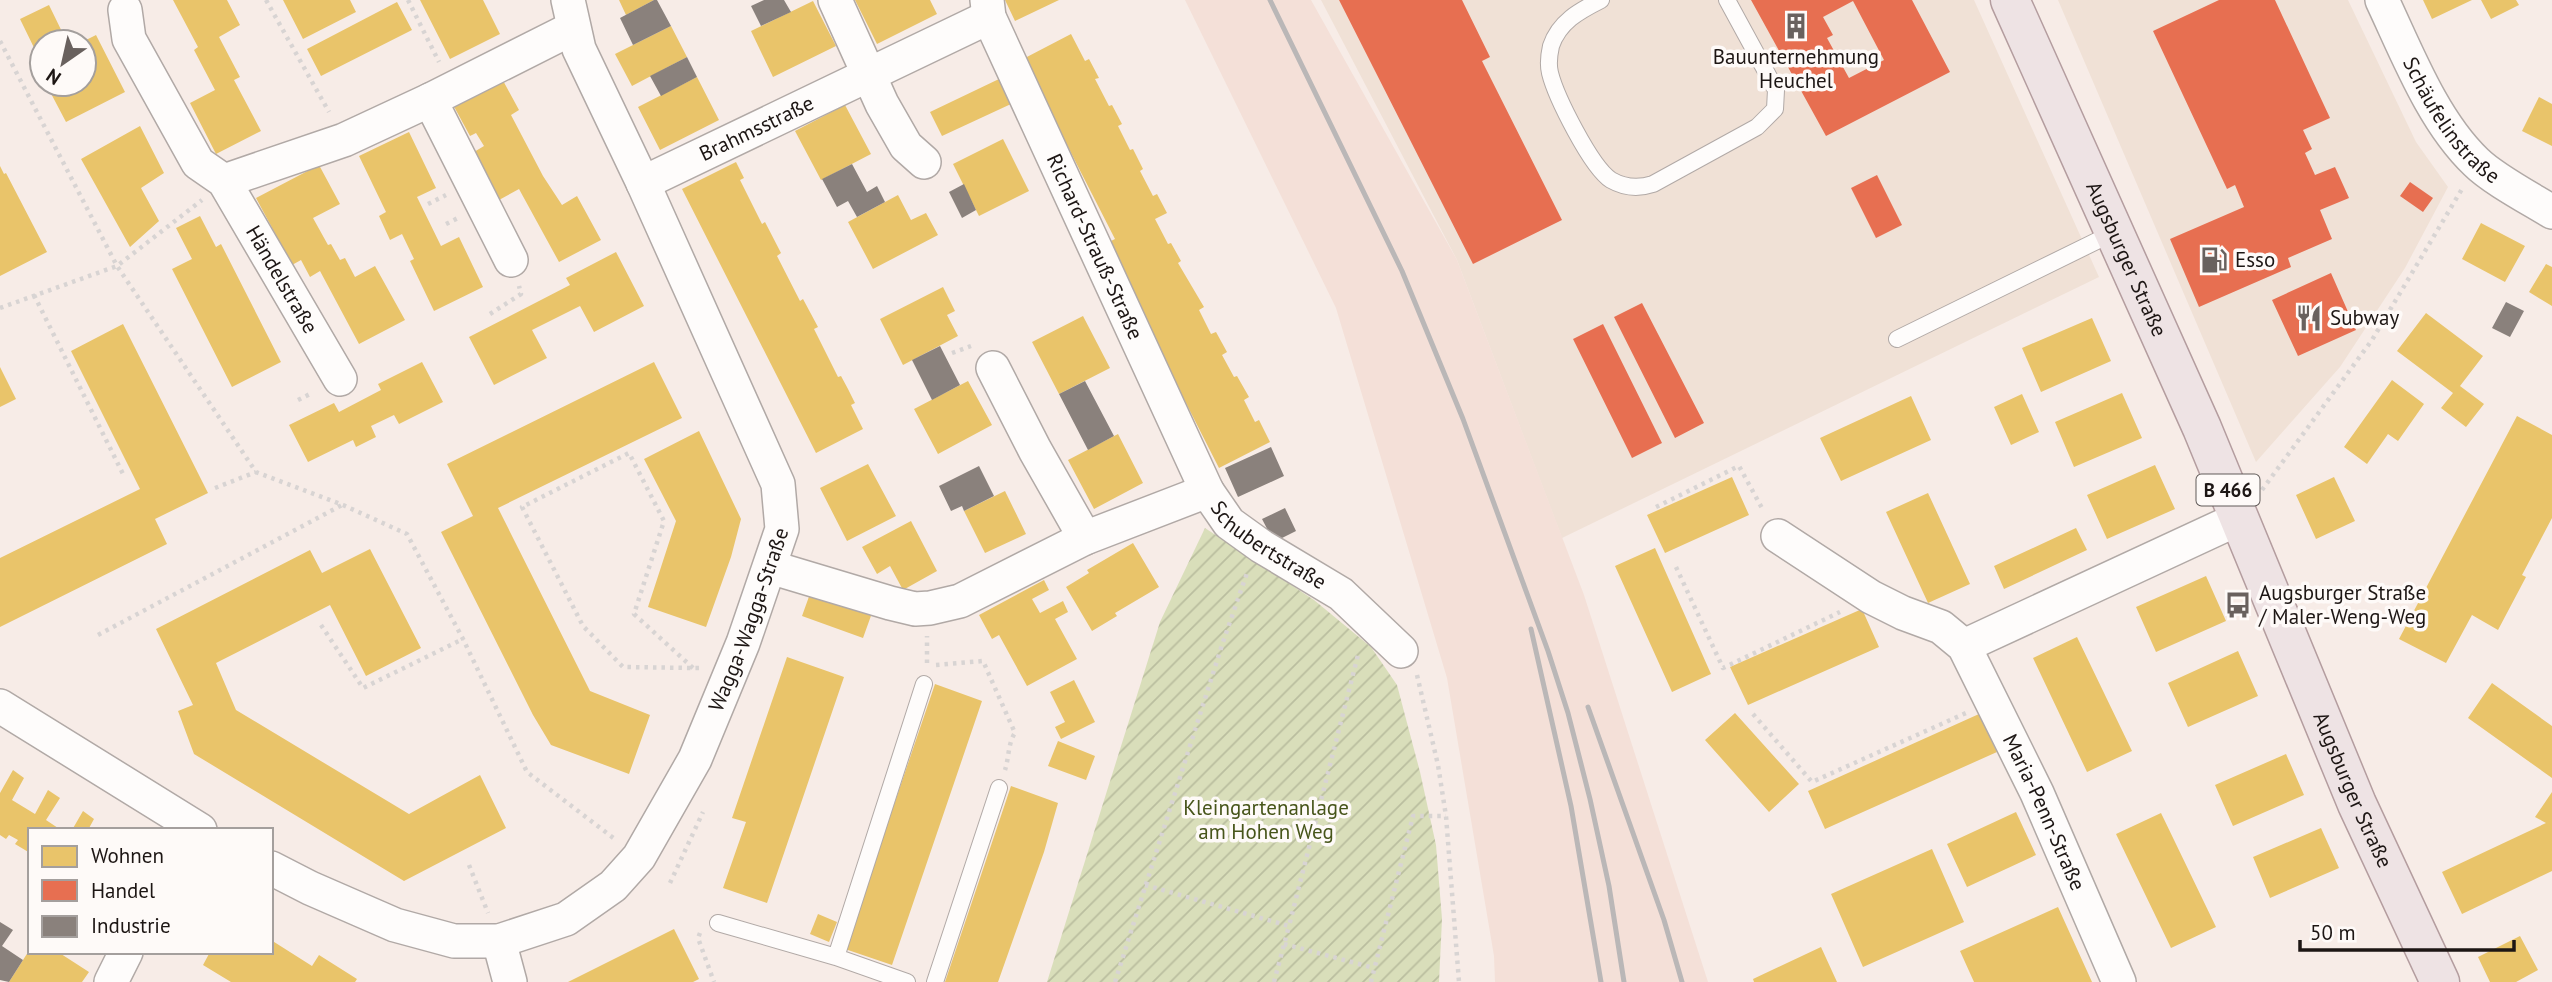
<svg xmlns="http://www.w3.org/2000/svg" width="2552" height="982" viewBox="0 0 2552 982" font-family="'PT Sans',sans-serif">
	<defs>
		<pattern id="garden-furrows" width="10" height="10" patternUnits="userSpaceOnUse" patternTransform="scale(1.75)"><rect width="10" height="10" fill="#d9deba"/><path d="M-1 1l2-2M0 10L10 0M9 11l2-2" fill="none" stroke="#babe9f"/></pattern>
	</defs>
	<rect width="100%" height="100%" fill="#f7ece7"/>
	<path fill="#f0e1d6" d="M1321 0H1974L2099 277 1562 538 1457 260Z
		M2058 0H2348L2416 142 2448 187 2405 268 2340 367 2256 462Z"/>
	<path fill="#f4e0d8" d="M1185 0H1311L1457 260 1584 595 1708 982H1495L1494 956 1447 678 1336 308Z"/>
	<path fill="url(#garden-furrows)" d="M1205 528 1314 600 1371 647 1397 685 1420 772 1436 845 1442 919 1439 982H1047L1160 622Z"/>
	<path fill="#e9c46a" d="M173 0H227L240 25 219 37 240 77 234 80 261 131 216 154 190 103 215 90 194 50 198 47Z
		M283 0H350L356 12 303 39Z
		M420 0H483L500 34 450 59Z
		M619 0H654L626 15Z
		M855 0H930L937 14 877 44Z
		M1005 0H1059L1015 21Z
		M2423 0H2472L2432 19Z
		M2481 0H2516L2519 5 2491 19Z
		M813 1 836 46 773 77 751 31Z
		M397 2 412 30 321 76 307 49Z
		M49 5 67 42H42V75L37 65 41 62 20 19Z
		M671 26 687 57 632 86 615 54Z
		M1071 34 1085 61 1089 59 1099 78 1095 79 1109 106 1112 105 1122 124 1118 126 1130 150 1133 149 1143 169 1140 171 1153 196 1157 194 1167 213 1155 219 1168 244 1171 243 1181 261 1178 263 1204 307 1199 310 1211 334 1216 332 1227 352 1222 355 1234 377 1237 376 1249 397 1244 400 1255 422 1259 420 1270 442 1219 468 1105 244 1115 239 1023 59Z
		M96 35 125 92 66 122 46 84H84V41Z
		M500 75 519 110 511 115 543 176 562 205 577 196 601 240 559 262 519 189 499 200 474 152 484 146 476 133 470 136 451 101Z
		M697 77 719 120 660 150 638 107Z
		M999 79 1011 104 942 136 930 112Z
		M2539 97 2552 104V146L2522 131Z
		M845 105 871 154 821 180 795 131Z
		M140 126 164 173 141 188 159 221 130 247 81 159Z
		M409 132 436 188 417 197 441 246 459 237 483 287 434 311 410 261 414 259 402 234 390 240 379 216 386 212 359 156Z
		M1003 139 1029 191 979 216 953 164Z
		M736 162 744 178 740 180 762 224 765 222 781 253 777 256 800 301 803 299 818 327 814 329 838 377 841 376 848 389 855 403 851 405 863 429 816 453 682 189Z
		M319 165 340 204 313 218 328 245 331 244 340 260 345 258 355 277 375 266 405 320 359 344 320 271 310 277 301 260 292 265 256 198Z
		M0 166 4 174 6 173 47 252 0 276Z
		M898 195 911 220 926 213 938 235 873 269 848 222Z
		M200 216 216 247 221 244 281 362 232 387 172 269 192 259 176 228Z
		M2481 223 2525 246 2505 282 2462 259Z
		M616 252 644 306 594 332 580 306 532 330 547 358 494 385 469 337 570 285 566 278Z
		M2546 264 2552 267V306L2529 292Z
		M943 287 955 311 947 315 958 336 903 365 880 319Z
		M2426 313 2483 356 2460 386 2484 404 2466 427 2441 408 2453 393 2397 351Z
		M1083 316 1110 368 1059 394 1032 342Z
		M2092 318 2111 361 2041 392 2022 348Z
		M123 324 208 493 155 519 167 544 0 627V558L140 489 71 351Z
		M422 362 443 402 399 424 394 415 371 426 376 437 356 447 353 440 308 462 289 425 334 403 339 412 381 390 378 384Z
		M654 362 682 418 498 508 590 691 650 715 629 774 551 745 533 715 441 532 473 516 447 464Z
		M0 367 16 399 0 407Z
		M2392 380 2424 404 2398 441 2388 434 2367 464 2344 447Z
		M968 381 992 425 938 454 914 409Z
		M2122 393 2142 438 2074 467 2055 422Z
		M2022 394 2039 432 2011 445 1994 407Z
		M1911 396 1931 440 1841 481 1820 438Z
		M2517 416 2552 435V518L2522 575 2526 577 2498 630 2472 615 2446 663 2399 639Z
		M699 431 741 519 731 557 706 627 648 607 676 521 644 459Z
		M1118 434 1143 483 1094 509 1068 460Z
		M868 464 896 516 847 541 820 488Z
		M2155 465 2175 509 2107 539 2087 495Z
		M1732 477 1749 515 1665 553 1647 515Z
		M2334 477 2355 521 2316 539 2296 495Z
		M1005 491 1026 534 985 553 964 511Z
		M1928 493 1970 584 1928 603 1886 512Z
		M911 521 937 571 903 590 890 566 877 574 862 547Z
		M2076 528 2087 550 2004 589 1994 566Z
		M1133 543 1159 587 1115 613 1117 616 1092 631 1066 587 1089 573 1087 570Z
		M1655 548 1711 674 1672 692 1615 566Z
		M370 549 421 648 366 676 330 605 216 663 236 710 409 814 480 775 506 828 404 881 194 754 178 711 193 705 156 629 310 550 322 573Z
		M2206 576 2226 621 2156 652 2136 607Z
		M1044 580 1049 590 1032 599 1040 613 1063 601 1068 612 1055 619 1077 659 1027 686 999 635 992 639 979 615Z
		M811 591 872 613 863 638 802 616Z
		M1862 609 1879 647 1748 705 1730 667Z
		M2077 637 2132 751 2087 772 2033 658Z
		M2238 651 2258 696 2188 727 2168 683Z
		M787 657 844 677 767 903 723 888 746 822 732 818Z
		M1074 680 1095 722 1061 739 1055 727 1065 722 1050 692Z
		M2492 683 2552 726V778L2468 718Z
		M935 684 982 701 892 965 845 949Z
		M1735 713 1799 784 1769 812 1705 740Z
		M1979 714 1997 752 1825 829 1808 791Z
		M1058 741 1095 756 1086 780 1048 766Z
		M2286 754 2304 795 2233 826 2215 785Z
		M13 770 24 778 12 800 35 814 48 790 60 798 46 820 61 830H30V853L15 844 18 840 9 835 6 839 0 835V793Z
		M1011 786 1058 803 1044 852 998 982H945Z
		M2552 792V871L2462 914 2442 872 2546 823 2535 817Z
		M83 811 94 819 88 830H72Z
		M2016 812 2036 855 1967 887 1947 844Z
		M2161 813 2216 927 2171 948 2116 834Z
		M2321 828 2339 868 2270 898 2253 857Z
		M1932 849 1964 922 1863 967 1831 894Z
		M2058 907 2092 982H1974L1960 951Z
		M818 914 837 922 829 942 810 934Z
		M674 929 699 979 693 982H568Z
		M2520 936 2538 970 2516 982H2490L2478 957Z
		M271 940 312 966 319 955 357 979 355 982H231L203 965 210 952H271Z
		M1821 947 1837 982H1754L1753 979Z
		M30 949V952H58L89 972 82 982H9Z"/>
	<path fill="#e76f51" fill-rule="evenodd" d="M1339 0H1462L1490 57 1482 61 1562 220 1473 264Z
		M1751 0H1912L1950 72 1826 136ZM1853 1 1884 60 1849 78 1827 38 1833 35 1823 17Z
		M2219 0H2275L2330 118 2303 130 2312 149 2305 153 2315 175 2335 167 2349 198 2320 210 2332 239 2288 258 2291 267 2199 307 2170 239 2244 207 2235 185 2227 189 2153 31Z
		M1877 175 1902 225 1876 238 1851 188Z
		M2410 182 2433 198 2423 212 2400 196Z
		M2331 273 2356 330 2298 356 2272 300Z
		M1642 303 1704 423 1675 438 1614 317Z
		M1603 324 1662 443 1632 458 1573 339Z"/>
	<path fill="#8a817c" d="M654 0H657L671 26 633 45 620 18Z
		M764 0H784L791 12 761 26 751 6Z
		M687 57 697 77 661 96 650 76Z
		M852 164 867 192 877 186 885 202 857 217 848 201 837 207 822 179Z
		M964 184 976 210 962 218 949 192Z
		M2506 302 2524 311 2510 337 2492 328Z
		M940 346 960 385 932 400 912 360Z
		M1085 381 1114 436 1088 450 1059 394Z
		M1271 447 1284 476 1238 497 1225 468Z
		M979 466 994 496 964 511 962 506 951 511 939 486Z
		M1285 508 1296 531 1274 542 1262 519Z
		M0 922 13 930 2 946 23 960 9 982 0 980Z"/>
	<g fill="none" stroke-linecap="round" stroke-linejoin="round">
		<g stroke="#b1a9a6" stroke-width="18">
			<path id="lane" d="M1601 0C1579 11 1559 22 1551 46 1549 55 1548 65 1550 73 1556 97 1591 167 1611 180 1625 188 1638 189 1653 184L1757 127 1775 109 1776 90 1727 0
				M1897 339 2115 232
				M718 923 836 957 907 982
				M836 957 924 684
				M935 982 999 788"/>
		</g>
		<g stroke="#b1a9a6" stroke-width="36">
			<g id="street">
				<path d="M835 0 882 104 906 146 924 162"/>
				<path id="s1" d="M987 0 989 17 1207 491"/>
				<path id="s2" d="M2382 0C2407 53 2433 121 2476 162 2493 179 2531 199 2552 212"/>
				<path id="s3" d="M125 10 129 39 198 163 224 181 340 379"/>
				<path d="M430 100 511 260"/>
				<path d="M224 181 344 140 430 100 573 28"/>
				<path id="s4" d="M643 183 989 17"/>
				<path d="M993 368 1035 450 1085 538"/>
				<path id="s5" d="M1778 536 1871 597 1903 613 1941 627 1964 646 2037 793 2119 982"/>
				<path id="s6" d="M770 567 890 603 915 609 930 608 960 601 1085 538 1207 491 1229 523 1261 546 1341 594 1401 651"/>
				<path d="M1964 646 2240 518"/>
				<path d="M0 706 200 830"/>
				<path id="s7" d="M271 868 310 888 395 925 454 941H499L566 919 613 886 639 857 695 759 743 643 782 529 778 484 643 183 579 49 568 0"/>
				<path d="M499 941 510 982"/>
				<path d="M111 982 126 952"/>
			</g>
		</g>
		<g stroke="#b49d9f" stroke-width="41">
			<g id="primary">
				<path id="s8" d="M2010 0 2202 428 2357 804 2440 982"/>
			</g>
		</g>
		<path stroke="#d8d4d3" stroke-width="4.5" stroke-dasharray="3.5 5" stroke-linecap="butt" d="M266 0 329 112
			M408 0 439 62
			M0 41 117 266 256 472 343 505 407 534 463 639 527 772 616 840
			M428 204 446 195
			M446 224 458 218
			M34 295 124 476
			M0 308 117 266 202 200
			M490 314 521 294 519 286
			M952 353 971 346
			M298 400 312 393
			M215 488 256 472
			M2262 490 2372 340 2462 189
			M1656 507 1739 466 1763 510
			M1676 567 1723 668 1840 612
			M321 625 363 688 463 639
			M98 635 342 505
			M927 663V636
			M936 665 983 661 1015 733C1008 743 1009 758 1005 770
			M693 668 634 614 664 521 629 453 522 507 583 626 623 667 693 668H700
			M1417 675 1438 765 1446 816 1459 982
			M1753 714 1812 782 1966 713
			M469 865 488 913
			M670 883 703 812
			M1145 885 1289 926 1359 651
			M700 933 698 938 714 982
			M1284 944 1374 968
			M1115 982 1222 645 1247 573
			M1274 982 1289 926
			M1371 982 1413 816H1446"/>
		<use href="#lane" stroke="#fefcfb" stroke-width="16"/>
		<use href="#street" stroke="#fefcfb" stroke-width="33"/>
		<use href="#primary" stroke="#eee3e4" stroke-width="38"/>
		<path stroke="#bab7b7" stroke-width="5" d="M1270 0 1402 271 1463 419 1548 651 1568 713 1590 799 1609 886 1624 982
			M1531 629 1571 806 1601 982
			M1588 707 1664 920 1682 982"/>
	</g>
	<defs>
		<g id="building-bare" transform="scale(2.1)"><path d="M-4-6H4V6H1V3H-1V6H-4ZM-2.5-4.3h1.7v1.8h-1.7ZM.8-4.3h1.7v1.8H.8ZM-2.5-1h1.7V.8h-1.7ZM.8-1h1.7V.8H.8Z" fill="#69615e" stroke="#fefaf8" stroke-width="2.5" paint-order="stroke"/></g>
		<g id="fuel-bare" transform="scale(2.1)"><path d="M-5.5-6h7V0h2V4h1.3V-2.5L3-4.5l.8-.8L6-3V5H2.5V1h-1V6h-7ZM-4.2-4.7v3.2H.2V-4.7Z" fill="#69615e" stroke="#fefaf8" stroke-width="2.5" paint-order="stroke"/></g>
		<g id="restaurant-bare" transform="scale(2.1)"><path d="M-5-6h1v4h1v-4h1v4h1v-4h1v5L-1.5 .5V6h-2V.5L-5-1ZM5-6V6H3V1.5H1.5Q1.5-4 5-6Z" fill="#69615e" stroke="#fefaf8" stroke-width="2.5" paint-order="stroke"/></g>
		<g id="bus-bare" transform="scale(2.1)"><path d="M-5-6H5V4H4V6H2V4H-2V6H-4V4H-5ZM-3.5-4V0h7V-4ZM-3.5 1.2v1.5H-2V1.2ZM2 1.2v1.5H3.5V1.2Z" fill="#69615e" stroke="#fefaf8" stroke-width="2.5" paint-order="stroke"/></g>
	</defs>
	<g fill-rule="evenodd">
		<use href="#building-bare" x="1796" y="26"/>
		<use href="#fuel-bare" x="2214" y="260"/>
		<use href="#restaurant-bare" x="2309" y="318"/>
		<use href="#bus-bare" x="2238" y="605"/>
	</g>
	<g text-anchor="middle" stroke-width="7" stroke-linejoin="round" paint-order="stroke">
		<rect fill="#fefaf8" stroke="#605a58" stroke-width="2" x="2196.5" y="474.5" width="63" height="31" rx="5"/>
		<g font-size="19" font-weight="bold" fill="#1d1614">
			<text x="2228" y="497">B 466</text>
		</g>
		<g font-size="21" fill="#1d1614" stroke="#fefaf8" text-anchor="start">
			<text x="1796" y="64" text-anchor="middle">Bauunternehmung<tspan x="1796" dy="24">Heuchel</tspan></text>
			<text x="2235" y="267">Esso</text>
			<text x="2330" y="325">Subway</text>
			<text x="2259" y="600">Augsburger Straße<tspan x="2259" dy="24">/ Maler-Weng-Weg</tspan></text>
		</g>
		<g font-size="21" fill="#1d1614" stroke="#fefaf8">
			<text dy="7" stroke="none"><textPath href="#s2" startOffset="140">Schäufelinstraße</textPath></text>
			<text dy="7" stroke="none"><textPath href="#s4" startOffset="126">Brahmsstraße</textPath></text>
			<text dy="7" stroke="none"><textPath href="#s1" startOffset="270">Richard-Strauß-Straße</textPath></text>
			<text dy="7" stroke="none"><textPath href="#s8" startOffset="284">Augsburger Straße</textPath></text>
			<text dy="7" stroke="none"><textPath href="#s3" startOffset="317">Händelstraße</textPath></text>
			<text dy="7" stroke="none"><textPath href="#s6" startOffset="551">Schubertstraße</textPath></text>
			<text dy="7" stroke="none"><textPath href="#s7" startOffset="672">Wagga-Wagga-Straße</textPath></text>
			<text dy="7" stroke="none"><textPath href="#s8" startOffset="861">Augsburger Straße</textPath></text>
			<text dy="7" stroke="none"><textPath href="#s5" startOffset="402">Maria-Penn-Straße</textPath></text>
		</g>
		<g font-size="21" fill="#47551a" stroke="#fefaf8">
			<text x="1266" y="815">Kleingartenanlage<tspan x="1266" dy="24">am Hohen Weg</tspan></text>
		</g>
	</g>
	<rect x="28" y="828" width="245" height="126" fill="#fefaf8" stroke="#a49f9d" stroke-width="2"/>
	<rect x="42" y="846" width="35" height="21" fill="#e9c46a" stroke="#a49f9d" stroke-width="2"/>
	<text x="91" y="863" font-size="21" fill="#1d1614">Wohnen</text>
	<rect x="42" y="880" width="35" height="21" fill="#e76f51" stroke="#a49f9d" stroke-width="2"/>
	<text x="91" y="898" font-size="21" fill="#1d1614">Handel</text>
	<rect x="42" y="916" width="35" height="21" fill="#8a817c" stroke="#a49f9d" stroke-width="2"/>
	<text x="91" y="933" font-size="21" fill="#1d1614">Industrie</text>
	<g transform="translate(63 63) rotate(214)"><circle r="33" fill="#fefaf8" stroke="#a49f9d" stroke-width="2"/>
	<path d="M0-5L12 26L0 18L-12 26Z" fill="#69615e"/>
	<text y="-10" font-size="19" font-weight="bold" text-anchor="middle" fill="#1d1614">N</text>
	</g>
	<path d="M2300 940v10h214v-10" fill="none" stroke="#1d1614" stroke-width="3.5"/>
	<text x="2310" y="940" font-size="21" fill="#1d1614" stroke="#fefaf8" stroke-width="5" paint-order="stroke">50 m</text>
</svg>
